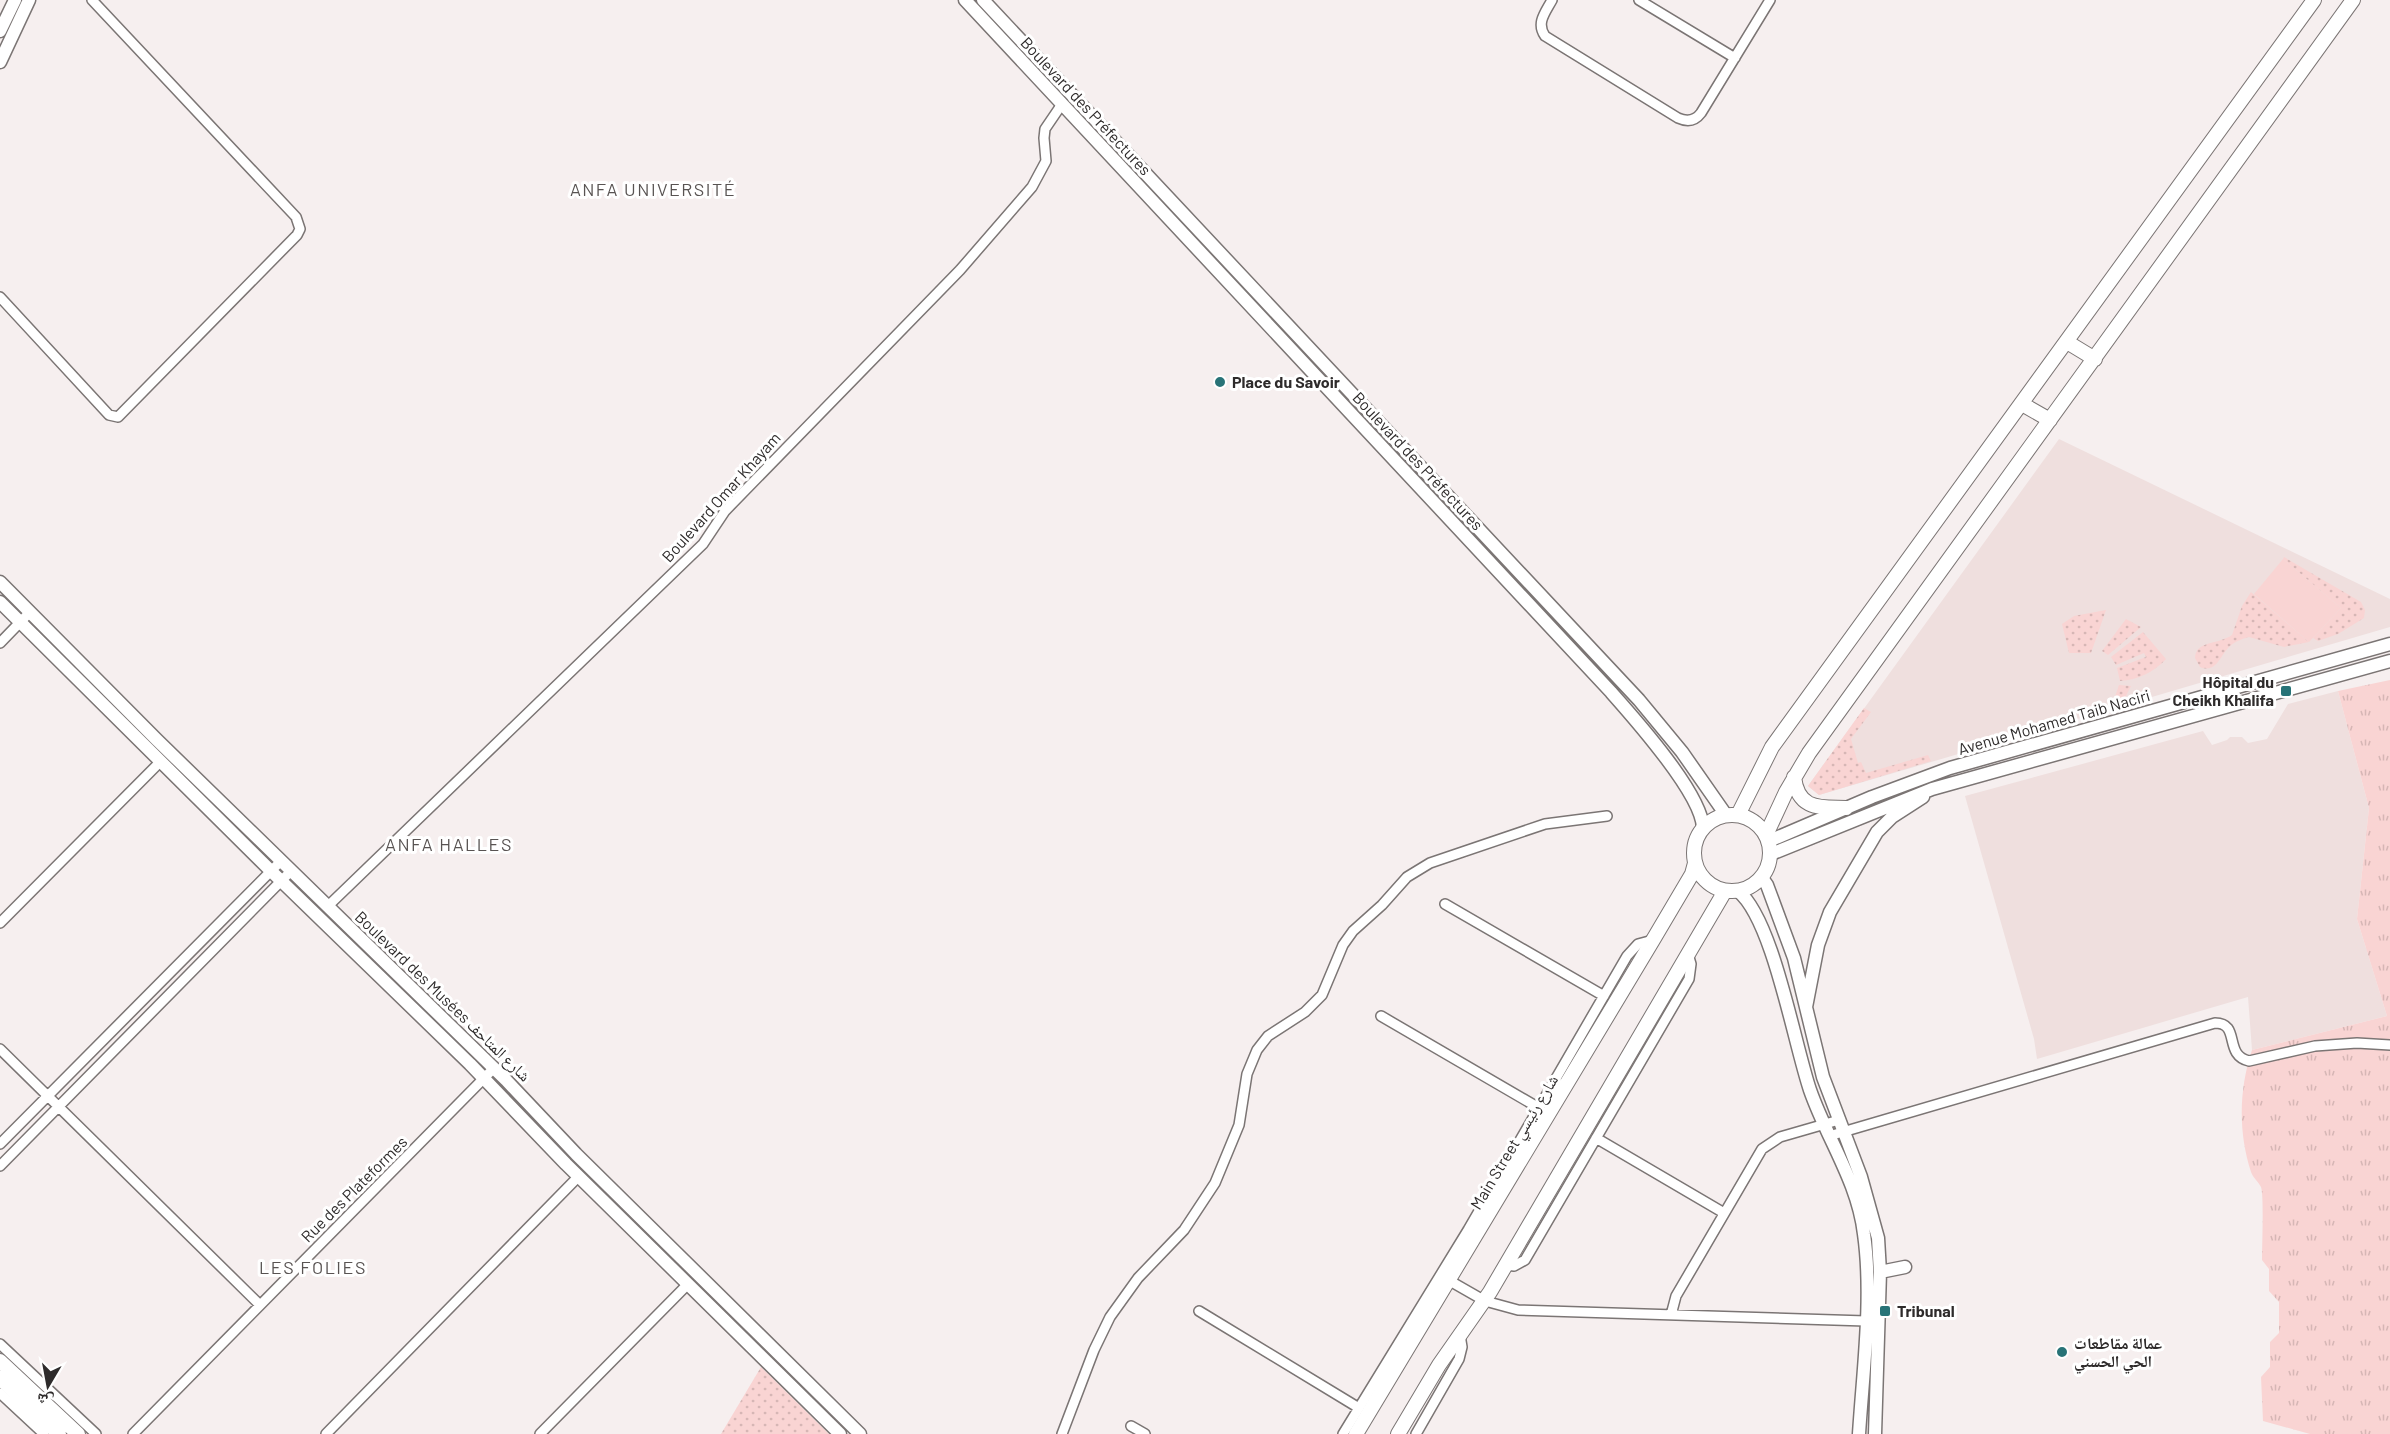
<svg xmlns="http://www.w3.org/2000/svg" width="2390" height="1434" viewBox="0 0 2390 1434" font-family="Barlow,'Noto Naskh Arabic',sans-serif">
	<defs>
		<pattern id="grass-dots" width="8" height="8" patternUnits="userSpaceOnUse" patternTransform="scale(1.5)"><rect width="8" height="8" fill="#f9d4d3"/><path d="M2 2h.1M6 6h.1" fill="none" stroke="#d6b6b5" stroke-width="1.8" stroke-linecap="round"/></pattern>
		<pattern id="park-tufts" width="24" height="20" patternUnits="userSpaceOnUse" patternTransform="scale(1.5)"><rect width="24" height="20" fill="#f9d4d3"/><path d="M3 7l-1-3M5 7V3M7 7l1-3M15 17l-1-3M17 17v-4M19 17l1-3" fill="none" stroke="#d6b6b5"/></pattern>
	</defs>
	<rect width="100%" height="100%" fill="#f6efef"/>
	<path fill="#efdfde" d="M2059 439 2390 599V627L1819 795 1808 786Z
		M2338 691 2369 808 2357 919 2387 1016 2252 1050 2248 997 2037 1059 2034 1039 1965 796 2203 731 2212 745 2227 740 2230 737H2242L2248 743 2267 739 2288 704Z"/>
	<path fill="url(#grass-dots)" d="M2284 557 2361 602 2365 610 2364 618 2338 634 2318 641 2313 638 2341 608 2283 559Z
		M2251 592 2309 642 2284 647 2249 637C2242 639 2236 641 2230 646 2220 655 2217 674 2200 667L2195 658C2196 640 2218 645 2232 635L2242 606Z
		M2106 610 2091 653H2069L2062 624 2074 616Z
		M2126 619 2141 627 2108 655 2102 651Z
		M2143 632 2166 659C2154 672 2138 680 2120 681L2117 668 2146 657 2144 653 2116 665 2111 657Z
		M2119 685 2131 686 2121 706 2111 708Z
		M1864 708 1871 712 1851 739 1858 763 1861 762 1866 773 1928 755 1931 761 1819 795 1808 786Z
		M761 1367 829 1434H721Z"/>
	<path fill="url(#park-tufts)" d="M2390 680V1434H2310L2263 1421 2261 1377 2270 1367V1342L2279 1333V1302L2269 1291V1269L2262 1260C2262 1247 2264 1195 2261 1187 2258 1181 2253 1178 2251 1172 2238 1132 2239 1089 2252 1050L2387 1016 2357 919 2369 808 2338 691Z"/>
	<path fill="#f9d4d3" d="M2283 559 2341 608 2309 642 2254 594Z"/>
	<g fill="none" stroke-linecap="round" stroke-linejoin="round">
		<g stroke="#7b7574" stroke-width="12">
			<path id="minor" d="M1552 0C1545 13 1536 23 1545 36L1678 118C1687 122 1695 121 1701 113L1770 0
				M1639 0 1735 58
				M0 297 109 415 118 417 297 235 300 229 296 217 92 0
				M0 643 30 612
				M1445 904 1604 996
				M328 906 703 544 725 511 960 270 1032 187 1046 161 1044 138 1045 129 1062 104
				M0 923 160 762
				M1381 1016 1539 1108
				M0 1049 260 1305
				M1829 1136 2215 1023C2241 1023 2223 1055 2249 1061L2315 1046 2357 1043 2390 1045
				M1596 1138 1724 1213
				M0 1144 281 861
				M0 1166 291 871
				M1506 1265 1514 1266 1525 1260 1689 979 1691 964 1688 954
				M1450 1281 1485 1301 1518 1310 1866 1321
				M1199 1311 1359 1408
				M1671 1315 1676 1296 1762 1149 1780 1137 1839 1120
				M0 1344 96 1434
				M0 1393 44 1434
				M1131 1426 1145 1434
				M133 1434 494 1068
				M326 1434 579 1176
				M540 1434 688 1284
				M1062 1434 1094 1350 1110 1317 1138 1278 1184 1230 1215 1183 1239 1125 1247 1074 1257 1050 1268 1036 1305 1012 1322 995 1343 945 1353 931 1382 905 1407 877 1430 863 1545 824 1607 816
				M1343 1434 1468 1230 1627 956 1638 944 1653 940
				M1416 1434 1459 1359 1462 1347 1460 1335"/>
		</g>
		<g stroke="#7b7574" stroke-width="15">
			<path id="tertiary" d="M965 0 1611 692C1635 719 1702 794 1703 828
				M983 0 1639 700 1682 752 1726 815
				M0 31 15 0
				M0 62 29 0
				M0 582 157 740 506 1080 576 1154 860 1434
				M0 602 271 871 470 1064 566 1164 840 1434
				M1769 841 1872 797 1950 768 2390 644
				M1771 854 1932 789 2390 661
				M1762 878 1767 885 1794 958 1823 1077 1861 1177 1878 1238 1880 1272 1875 1434
				M1738 891C1773 919 1794 1043 1810 1090 1827 1139 1858 1182 1864 1234 1873 1297 1863 1371 1859 1434
				M1806 1007 1818 945 1830 912 1877 832 1892 817 1923 797
				M1880 1272 1905 1267"/>
		</g>
		<g stroke="#7b7574" stroke-width="16">
			<path id="secondary" d="M2067 342 2095 359
				M2022 404 2050 420
				M1794 777C1798 811 1821 807 1846 808
				M1694 853a38 38 0 1 1 76 0a38 38 0 1 1-76 0Z
				M1738 815 1772 747 2314 0
				M1766 835 1786 792 1809 753 2353 0
				M0 1361 78 1434
				M0 1378 59 1434
				M1356 1434 1653 940 1692 874 1695 863
				M1398 1434 1439 1365 1490 1292 1725 891"/>
		</g>
		<use href="#minor" stroke="#fff" stroke-width="9"/>
		<use href="#tertiary" stroke="#fff" stroke-width="12"/>
		<use href="#secondary" stroke="#fff" stroke-width="14"/>
	</g>
	<g fill="#287377" stroke="#fff" stroke-width="2">
		<circle cx="1220" cy="382" r="6"/>
		<rect x="2280" y="685" width="12" height="12" rx="3"/>
		<rect x="1879" y="1305" width="12" height="12" rx="3"/>
		<circle cx="2062" cy="1352" r="6"/>
	</g>
	<g text-anchor="middle" stroke-width="6" stroke-linejoin="round" paint-order="stroke">
		<g font-size="16" fill="#2e2b2b" stroke="#fff">
			<text transform="translate(1086 106) rotate(47)" y="6">Boulevard des Préfectures</text>
			<text transform="translate(1418 461) rotate(47)" y="6">Boulevard des Préfectures</text>
			<text transform="translate(721 497) rotate(-48)" y="6">Boulevard Omar Khayam</text>
			<text transform="translate(2054 722) rotate(-16)" y="6">Avenue Mohamed Taib Naciri</text>
			<text transform="translate(443 996) rotate(44)" y="6">Boulevard des Musées شارع المتاحف</text>
			<text transform="translate(1514 1142) rotate(-59)" y="6">Main Street شارع رئيسي</text>
			<text transform="translate(354 1189) rotate(-45)" y="6">Rue des Plateformes</text>
		</g>
		<g font-size="16" font-weight="bold" fill="#2e2b2b" stroke="#fff" text-anchor="start">
			<text x="1232" y="388">Place du Savoir</text>
			<text x="2274" y="688" text-anchor="end">Hôpital du<tspan x="2274" dy="18">Cheikh Khalifa</tspan></text>
			<text x="1897" y="1317">Tribunal</text>
			<text x="2074" y="1349">عمالة مقاطعات<tspan x="2074" dy="18">الحي الحسني</tspan></text>
		</g>
		<g font-size="18" letter-spacing="1.5" fill="#585352" stroke="#fff">
			<text x="653" y="196">ANFA UNIVERSITÉ</text>
			<text x="449" y="851">ANFA HALLES</text>
			<text x="313" y="1274">LES FOLIES</text>
		</g>
	</g>
	<g transform="translate(48 1386) rotate(190)" stroke="#ffffff" stroke-width="4.5" paint-order="stroke">
	<path d="M0-4.5L10 22L0 15L-10 22Z" fill="#2e2b2b"/>
	<text y="-9" font-size="16" font-weight="bold" text-anchor="middle" fill="#2e2b2b">ش</text>
	</g>
</svg>
